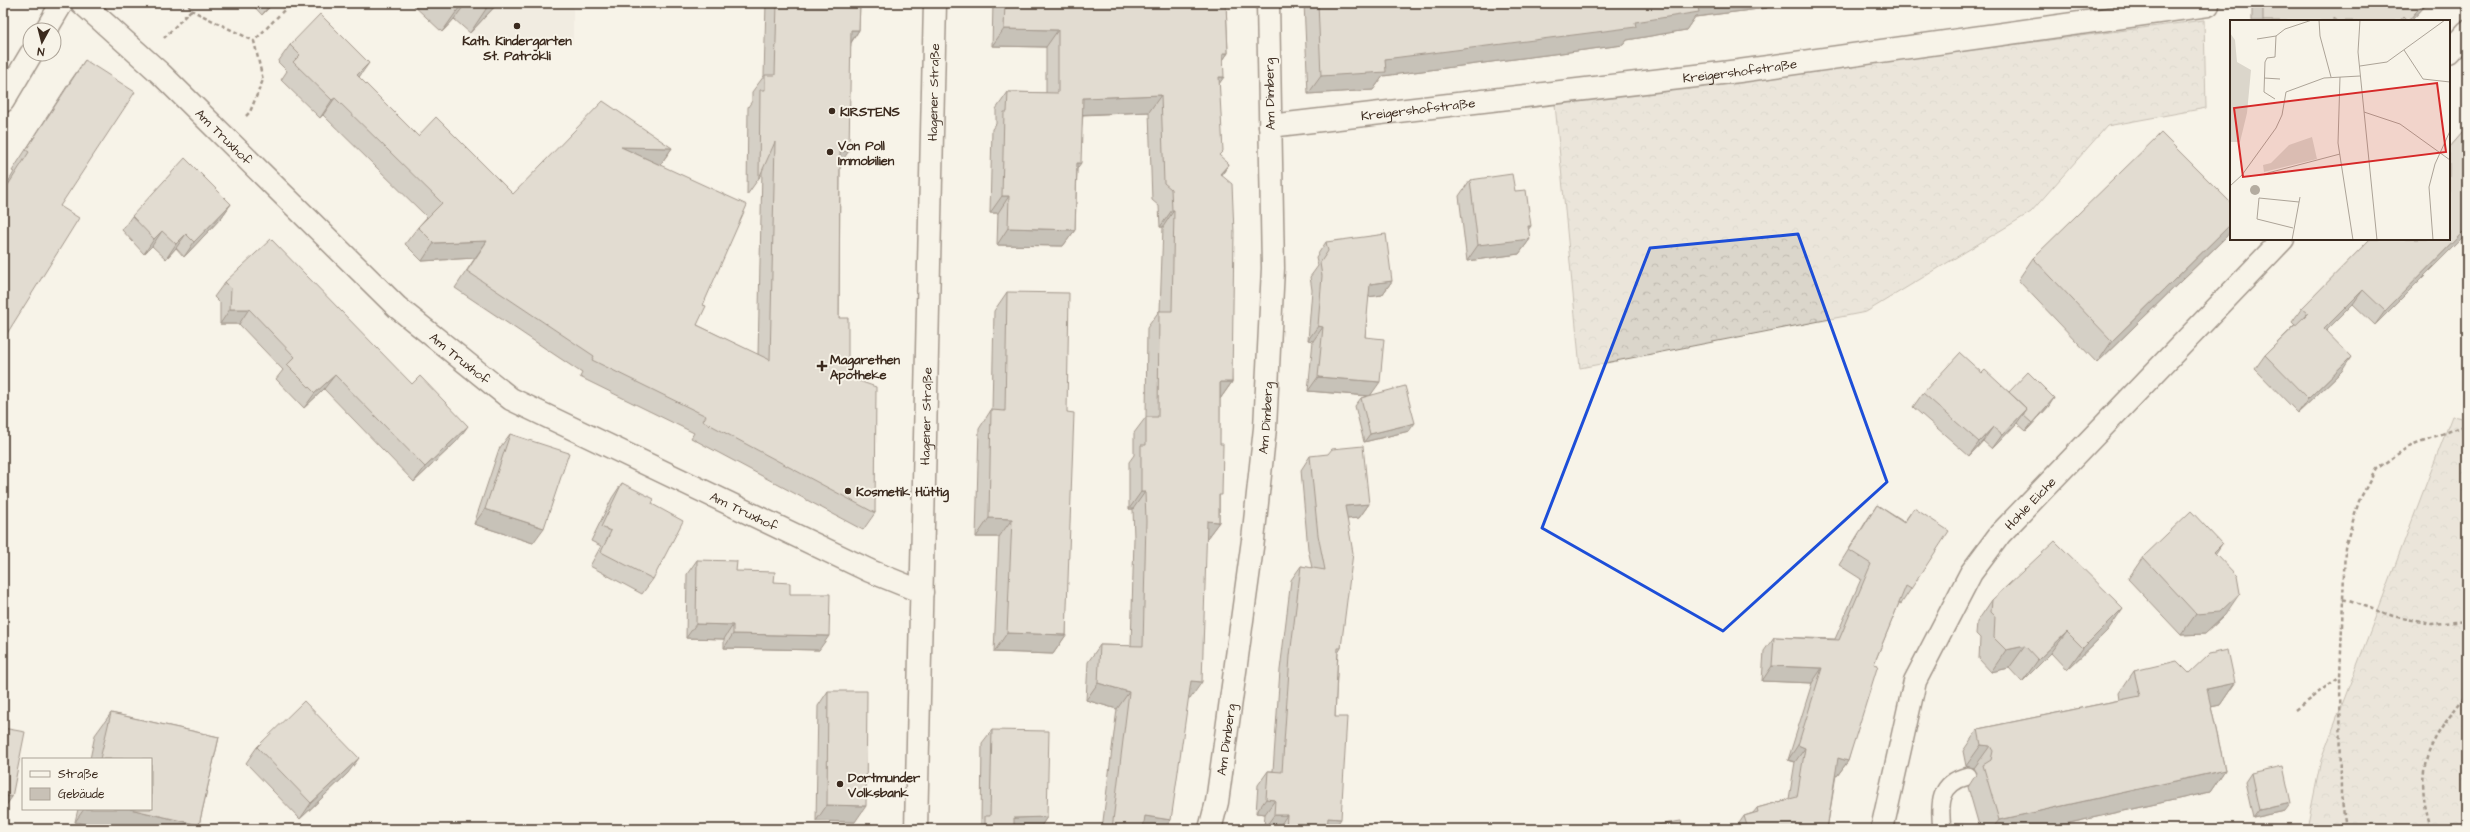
<svg xmlns="http://www.w3.org/2000/svg" width="2470" height="832" viewBox="0 0 2470 832" font-family="'Architects Daughter',sans-serif">
	<defs>
		<pattern id="forest-crowns" width="20" height="18" patternUnits="userSpaceOnUse"><rect width="20" height="18" fill="#dbd6cb"/><path d="M2 6a3 3 0 1 1 6 0M12 15a3 3 0 1 1 6 0" fill="none" stroke="#bdb8ae"/></pattern>
	</defs>
	<rect width="100%" height="100%" fill="#f7f3e8"/>
	<filter id="ink" filterUnits="userSpaceOnUse"><feTurbulence type="fractalNoise" baseFrequency=".025" numOctaves="2"/><feDisplacementMap in="SourceGraphic" scale="8" xChannelSelector="R" yChannelSelector="G"/><feConvolveMatrix kernelMatrix="1 2 1 2 8 2 1 2 1" color-interpolation-filters="sRGB"/></filter>
	<g filter="url(#ink)">
		<path fill="#e9e4d9" d="M411 3H573V44L479 40 455 19 442 32Z"/>
		<path fill="url(#forest-crowns)" stroke="#8b8074" d="M2204 20 2206 108 2107 126 2031 212 1866 312 1580 368 1555 104Z
			M2452 416 2467 419V829H2307L2321 760Z"/>
		<g fill="none" stroke-linecap="round" stroke-linejoin="round">
			<g stroke="#3b2a1e" stroke-width="20">
				<path id="service" d="M1942 829C1939 804 1939 783 1968 776"/>
			</g>
			<g stroke="#3b2a1e" stroke-width="25">
				<g id="minor">
					<path id="s1" d="M82 3 161 74 397 307 511 399 870 571 922 592"/>
					<path d="M46 30 62 3"/>
					<path d="M2449 52 2467 32"/>
					<path d="M3 101 31 54"/>
					<path id="s2" d="M1270 126 1739 71 2208 5"/>
					<path id="s3" d="M1210 829 1217 802 1253 540 1265 428 1273 268 1268 3"/>
					<path id="s4" d="M1882 829 1915 681 1971 573 2000 534 2283 239"/>
				</g>
			</g>
			<g stroke="#3b2a1e" stroke-width="25">
				<g id="secondary">
					<path id="s5" d="M916 829 935 3"/>
				</g>
			</g>
			<path stroke="#3b2a1e" stroke-width="2.5" stroke-dasharray="4 3" stroke-linecap="butt" d="M188 3 191 10 254 41
				M164 38 191 10
				M246 116 250 112 263 80 254 41 291 3
				M2343 599 2393 616 2431 624 2467 621
				M2295 710 2339 677
				M2346 829 2341 795 2340 677 2345 547 2359 501 2376 469 2411 445 2467 425
				M2431 829C2412 766 2429 742 2467 694"/>
			<use href="#service" stroke="#f7f3e8" stroke-width="17"/>
			<use href="#minor" stroke="#f7f3e8" stroke-width="22"/>
			<use href="#secondary" stroke="#f7f3e8" stroke-width="22"/>
		</g>
		<path fill="#aca69d" stroke="#3b2a1e" d="M241 3H247L244 6Z
			M251 3H274L262 15Z
			M411 3H498L470 33 454 19 442 32Z
			M766 3H860L859 30 851 43 840 163 839 318 848 377 875 513 863 530 691 438 694 433 580 377 582 373 455 288 475 258 422 261 405 244 418 227 427 217 323 115 320 118 281 80 287 71 278 62 290 45 359 77 418 136 513 194 672 148 660 165 703 305 697 325 758 355 762 169 759 178 747 195 748 107 752 101V92L764 76Z
			M993 3H1226L1228 53 1223 60 1219 83V156L1229 164 1222 175 1232 382 1220 399 1219 522 1207 538H1206L1190 699 1188 698 1164 829H1102L1117 709 1086 700 1088 662 1100 645 1131 646 1134 538 1133 509H1129V462L1134 455V433L1146 417 1147 328 1159 311H1160L1163 227H1160L1159 206 1152 200 1149 112 1083 115 1077 170 1075 230 1063 246 997 245 998 213H990L992 129 996 124V109L1008 92 1046 93V47L992 46Z
			M1304 3H1770L1767 8 1695 17 1686 30 1627 40 1623 45 1383 76 1373 90 1308 94Z
			M2252 3H2429L2425 6 2411 21H2252Z
			M85 60 60 206 3 340V191L14 172 12 171 71 80Z
			M2467 135V231L2463 237 2375 325 2353 304 2326 331 2342 371 2298 413 2255 369 2265 355 2295 325 2292 322 2302 308 2400 240 2449 239Z
			M1470 180 1515 191 1530 239 1519 254 1467 261 1459 196Z
			M231 204 221 218 184 257 176 248 166 259 152 246 144 254 122 230 132 216Z
			M2227 236 2097 363 2018 280 2033 258Z
			M1326 242 1392 281 1382 295 1368 297 1365 337 1371 395 1409 431 1364 442 1355 406 1361 398 1367 396 1308 391 1313 341 1308 340 1312 290 1310 277 1318 266 1316 257Z
			M225 282 457 441 414 482 324 389 304 408 276 379 283 370 239 324H220V303L214 297Z
			M1007 292 1067 412 1066 635 1053 654 994 652 999 537H976L979 429 991 410H992L994 311Z
			M1982 373 2009 392 2049 406 2026 431 2017 423 1992 449 1983 441 1969 456 1913 407 1923 393Z
			M510 434 533 543 474 524 499 449Z
			M1310 456 1369 504 1359 518 1347 519 1341 648 1338 653 1335 717 1334 829H1264L1265 814 1256 813 1258 785 1268 771H1273L1280 670 1291 580 1301 566 1312 568 1308 549 1301 470Z
			M622 483 652 504 653 579 642 594 590 566 601 546 591 541 612 498Z
			M1877 505 1904 522 1914 508 1911 589 1901 604 1899 603 1874 664 1848 761 1837 776 1836 775 1827 829H1735L1744 816 1753 813 1757 808 1789 799 1795 762 1788 760 1812 683 1762 681 1764 651 1774 637 1835 639 1861 579 1839 565 1867 520Z
			M2215 554 2225 615 2205 634 2181 635 2128 579 2143 557Z
			M697 560 774 582 790 594 819 650 724 648V639L686 638 687 574Z
			M1992 600 2108 630 2067 670 2051 653 2022 682 2009 668 1991 672 1979 659 1980 638 1976 634 1977 622Z
			M2134 671 2189 673 2235 683 2220 705 2211 707 2225 770 2210 792 2042 829H1980L1968 787 1977 773 1974 768 1966 766 1963 751 1978 729 2120 700 2119 693Z
			M828 691 855 822 816 821 818 706Z
			M111 713 219 737 199 825 196 829H107L75 822 78 809H151V759H90L95 735Z
			M992 730 1047 817 1039 829H976L981 823 982 743Z
			M257 747 348 773 300 819 246 763Z
			M2251 773 2285 811 2253 818 2245 782Z"/>
		<path fill="#8c877f" stroke="#3b2a1e" d="M271 3H274L262 15Z
			M464 3H466L454 19 442 32 459 8Z
			M492 3H498L470 33 486 9Z
			M1695 3H1770L1767 8 1695 17 1686 30 1627 40 1623 45 1383 76 1373 90 1308 94 1321 76 1385 59Z
			M2424 3H2429L2425 6 2411 21H2408Z
			M1004 29 1058 30 1046 47 992 46Z
			M851 30H859L847 48Z
			M1223 53H1228L1216 70Z
			M369 63 357 80V75Z
			M1219 77H1224L1212 94Z
			M1161 95 1149 112 1071 115 1083 98Z
			M335 98 323 115 320 118 332 100Z
			M621 147 672 148 660 165Z
			M840 151H849L837 168Z
			M1077 163H1081L1069 180Z
			M1229 164 1217 181 1220 174Z
			M1002 196H1009L998 213H990Z
			M231 204 221 218 184 257 194 242Z
			M1172 210H1174L1163 227H1160Z
			M2231 224V229L2227 236 2097 363 2112 341Z
			M1528 226H1531L1521 240 1530 239 1519 254 1467 261 1478 245Z
			M1008 228 1075 230 1063 246 997 245Z
			M2467 228V231L2463 237 2375 325 2385 311Z
			M162 231 152 246 144 254 154 239Z
			M186 234 176 248 166 259 176 244Z
			M487 241 475 258 422 261 434 243Z
			M1392 281 1382 295 1360 298 1370 284Z
			M2363 290 2353 304 2314 343 2324 329Z
			M230 309H249L239 324H220Z
			M1318 326 1323 327 1313 341 1308 340Z
			M2351 357 2342 371 2298 413 2308 399Z
			M335 375 324 389 304 408 315 393Z
			M1318 377 1380 382 1370 396 1308 391Z
			M1220 382H1232L1220 399Z
			M2054 398 2049 406 2026 431 2032 423Z
			M2027 409 2017 423 1992 449 2002 435Z
			M1415 423 1409 431 1364 442 1370 434Z
			M468 426 457 441 414 482 425 467Z
			M1993 427 1983 441 1969 456 1979 442Z
			M1141 492H1145L1133 509H1129Z
			M1369 504 1359 518 1335 520 1345 506Z
			M485 509 544 528 533 543 474 524Z
			M989 518 1012 519 999 537H976Z
			M1207 521 1219 522 1207 538H1195Z
			M2222 544 2207 566 2214 552Z
			M2240 593 2225 615 2205 634 2181 635 2196 614Z
			M2123 608 2108 630 2067 670 2083 648Z
			M696 624 733 625 724 639 686 638Z
			M2067 632 2051 653 2022 682 2038 660Z
			M1007 633 1066 635 1053 654 994 652Z
			M733 634 829 636 819 650 724 648Z
			M2025 646 2009 668 1991 672 2006 650Z
			M1772 666 1822 668 1812 683 1762 681Z
			M1191 681 1202 682 1190 699 1179 698Z
			M1098 683 1129 692 1117 709 1086 700Z
			M2235 683 2220 705 2192 711 2207 689Z
			M1798 745 1805 748 1795 762 1788 760Z
			M1981 745 1990 746 1974 768 1966 766Z
			M359 758 348 773 300 819 311 803Z
			M1838 758 1848 761 1837 776 1828 773Z
			M2225 770 2210 792 2042 829H1992L1999 820Z
			M3 795 12 797 3 810Z
			M1266 799 1275 800 1265 814 1256 813Z
			M2291 803 2285 811 2253 818 2259 810Z
			M827 805 866 806 855 822 816 821Z
			M84 809H130L199 825 196 829H107L75 822Z
			M1274 815H1287L1278 829H1264Z
			M1145 816 1171 820 1164 829H1136Z
			M1047 817 1039 829H1006L1014 818Z
			M1328 818 1341 819 1334 829H1320Z"/>
		<path fill="#c8c1b6" stroke="#3b2a1e" d="M453 3H464L459 8Z
			M479 3H492L486 9Z
			M777 3H860L859 30H851L849 151H840L839 318H848V377L876 387 875 513 703 421 706 416 592 360 594 356 467 271 487 241 434 243 418 227 442 203 335 98 332 100 293 62 300 55 290 45 320 14 369 63 357 75 418 136 436 117 513 194 603 101 672 148 621 147 747 205 703 305 706 306 697 325 770 360 775 142 759 178 760 90H765V75H775Z
			M1005 3H1226L1228 53H1223L1224 77H1219L1223 151 1219 155 1229 164 1220 174 1232 184 1234 232 1232 382H1220V444H1223L1222 495H1219V522L1207 521 1202 682 1191 681 1171 820 1145 816 1143 829H1112L1129 692 1098 683 1100 645 1143 646 1146 521 1145 492H1141V445H1146V417H1158L1159 311H1172L1174 210H1172L1171 189 1164 183 1161 95 1083 98 1081 163H1077L1075 230 1008 228 1009 196H1002L1004 112H1007L1008 92 1058 93V30L1004 29Z
			M1318 3H1697L1699 12 1635 22 1636 27 1385 59 1386 72 1321 76Z
			M2263 3H2424L2408 21H2407L2403 17 2400 21H2337L2333 18V21H2263Z
			M85 60 135 92 60 206 79 218 3 340V193L29 152 26 150Z
			M2463 132 2467 135V228L2385 311 2363 290 2324 329 2351 357 2308 399 2265 355 2308 313 2302 308 2370 239H2399L2400 240 2401 239H2449V148Z
			M2161 133 2231 203V224L2112 341 2033 258Z
			M185 158 231 204 194 242 186 234 176 244 162 231 154 239 132 216Z
			M1512 174 1515 191 1526 190 1531 226H1528L1530 239 1478 245 1470 180Z
			M1386 234 1392 281 1370 284 1365 337 1384 339 1380 382 1318 377 1323 327 1318 326 1322 276 1320 263 1328 251 1326 242Z
			M271 239 412 384 420 376 468 426 425 467 335 375 315 393 287 365 295 357 249 309H230L231 288 225 282Z
			M1007 292 1069 293 1067 412 1074 413 1066 635 1007 633 1012 519 989 518 991 410 1005 411Z
			M1960 353 1982 373 1985 370 2027 409 2002 435 1993 427 1979 442 1923 393Z
			M2028 372 2054 398 2032 423 2023 415 2027 409 2009 392Z
			M1405 386 1415 423 1370 434 1361 398Z
			M510 434 569 453 544 528 485 509Z
			M1363 446 1369 504 1345 506 1353 553 1341 648H1338L1335 717H1347L1341 819 1328 818 1327 829H1286L1287 815H1274L1275 800 1266 799 1268 771 1282 772 1290 656 1301 566 1325 570 1318 535 1310 456 1328 454 1332 449Z
			M622 483 654 499 652 504 683 521 653 579 601 552 611 531 601 527Z
			M1877 505 1904 523 1914 508 1949 531 1911 589 1906 586 1874 664 1878 665 1848 761 1838 758 1827 829H1748L1744 816 1758 812 1757 808 1797 797 1805 748 1798 745 1822 668 1772 666 1774 637 1839 640 1871 564 1849 550Z
			M2191 511 2222 544 2214 552 2237 576 2240 593 2220 612 2196 614 2143 557Z
			M2055 541 2123 608 2083 648 2067 632 2038 660 2025 646 2006 650 1994 638 1995 616 1991 612 1992 600Z
			M697 560 737 561 736 571 775 572 774 582 790 583V594H830L829 636 733 634V625L696 624Z
			M2228 650 2235 683 2207 689 2225 770 1999 820 1983 765 1991 760 1993 751 1990 746 1981 745 1978 729 2140 696 2134 671 2177 661 2189 673 2209 654Z
			M828 691H867L866 806 827 805Z
			M304 701 359 758 311 803 257 747Z
			M111 713 219 737 199 825 130 809H151V759H100Z
			M3 728 25 732 12 797 3 795Z
			M992 730 1049 731 1047 817 1014 818V829H985V816H990Z
			M2283 766 2291 803 2259 810 2251 773Z
			M1681 821 1683 829H1633Z"/>
	</g>
	<path d="M0 0H2470V832H0ZM1798 234 1887 482 1723 631 1542 528 1650 248Z" fill="#f7f3e8" fill-opacity=".55" fill-rule="evenodd"/>
	<path fill="none" stroke="#1d4ed8" stroke-width="3" stroke-linejoin="round" d="M1798 234 1887 482 1723 631 1542 528 1650 248Z"/>
	<g fill="#3b2a1e" stroke="#f7f3e8" stroke-width="1.5">
		<circle cx="517" cy="26" r="4"/>
		<circle cx="832" cy="111" r="4"/>
		<circle cx="830" cy="152" r="4"/>
		<path d="M820 360h4v4h4v4h-4v4h-4v-4h-4v-4h4z"/>
		<circle cx="848" cy="491" r="4"/>
		<circle cx="840" cy="784" r="4"/>
	</g>
	<g text-anchor="middle" stroke-width="4" stroke-linejoin="round" paint-order="stroke">
		<g font-size="13" font-weight="bold" fill="#3b2a1e" stroke="#f7f3e8" text-anchor="start">
			<text x="517" y="45" text-anchor="middle">Kath. Kindergarten<tspan x="517" dy="15">St. Patrokli</tspan></text>
			<text x="840" y="116">KIRSTENS</text>
			<text x="838" y="150">Von Poll<tspan x="838" dy="15">Immobilien</tspan></text>
			<text x="830" y="364">Magarethen<tspan x="830" dy="15">Apotheke</tspan></text>
			<text x="856" y="496">Kosmetik Hüttig</text>
			<text x="848" y="782">Dortmunder<tspan x="848" dy="15">Volksbank</tspan></text>
		</g>
		<g font-size="13" fill="#3b2a1e" stroke="#f7f3e8">
			<text dy="5" stroke="none"><textPath href="#s2" startOffset="473">Kreigershofstraße</textPath></text>
			<text dy="5" stroke="none"><textPath href="#s5" startOffset="737">Hagener Straße</textPath></text>
			<text transform="translate(1269 94) rotate(-91)" y="5">Am Dimberg</text>
			<text dy="5" stroke="none"><textPath href="#s2" startOffset="149">Kreigershofstraße</textPath></text>
			<text dy="5" stroke="none"><textPath href="#s1" startOffset="195">Am Truxhof</textPath></text>
			<text dy="5" stroke="none"><textPath href="#s1" startOffset="519">Am Truxhof</textPath></text>
			<text dy="5" stroke="none"><textPath href="#s5" startOffset="413">Hagener Straße</textPath></text>
			<text dy="5" stroke="none"><textPath href="#s3" startOffset="415">Am Dimberg</textPath></text>
			<text dy="5" stroke="none"><textPath href="#s4" startOffset="365">Hohle Eiche</textPath></text>
			<text dy="5" stroke="none"><textPath href="#s1" startOffset="843">Am Truxhof</textPath></text>
			<text dy="5" stroke="none"><textPath href="#s3" startOffset="91">Am Dimberg</textPath></text>
		</g>
	</g>
	<g transform="translate(2230 20)">
		<rect width="220" height="220" fill="#f7f3e8"/>
		<path d="M0 13 5 20 7 42 21 50 17 93 10 122H0ZM82 117 87 139 34 152 33 145 41 143 59 125Z" fill="#dbd6cb"/>
		<path d="M20 170a5 5 0 1 1 10 0a5 5 0 1 1-10 0Z" fill="#b4aca0"/>
		<path fill="none" stroke="#aca397" stroke-width="1" d="M89 0 90 16 101 57M130 0 128 32 147 220M27 19 46 16 55 9 82 0M174 30 193 59 220 62M130 46 157 42 215 0M110 57 108 123 123 220M34 58 50 59M45 79 34 72 35 42 37 38 45 37 46 16M134 92 170 104 220 140M34 154 110 134M0 166 12 155 46 108 52 95 56 72 94 58 130 56M63 208 27 199 29 178 69 182M62 220 70 177M203 220 199 167 205 144 220 111"/>
		<path fill="#d62828" fill-opacity="0.15" stroke="#d62828" stroke-width="2" d="M207 63 216 132 13 157 4 88Z"/>
		<rect width="220" height="220" fill="none" stroke="#3b2a1e" stroke-width="2"/>
	</g>
	<rect width="2470" height="832" fill="none" stroke="#f7f3e8" stroke-width="16"/>
	<rect x="8" y="8" width="2454" height="816" fill="none" stroke="#3b2a1e" stroke-width="1.5" filter="url(#ink)"/>
	<rect x="22" y="758" width="130" height="52" fill="#f7f3e8" stroke="#aca397"/>
	<rect x="30" y="771" width="20" height="6" fill="#f7f3e8" stroke="#aca397"/>
	<text x="58" y="778" font-size="12" fill="#3b2a1e">Straße</text>
	<rect x="30" y="788" width="20" height="12" fill="#c8c1b6" stroke="#aca397"/>
	<text x="58" y="798" font-size="12" fill="#3b2a1e">Gebäude</text>
	<g transform="translate(42 42) rotate(187)"><circle r="19" fill="#f7f3e8" stroke="#aca397"/>
	<path d="M0-3L7 15L0 10L-7 15Z" fill="#3b2a1e"/>
	<text y="-6" font-size="11" font-weight="bold" text-anchor="middle" fill="#3b2a1e">N</text>
	</g>
</svg>
